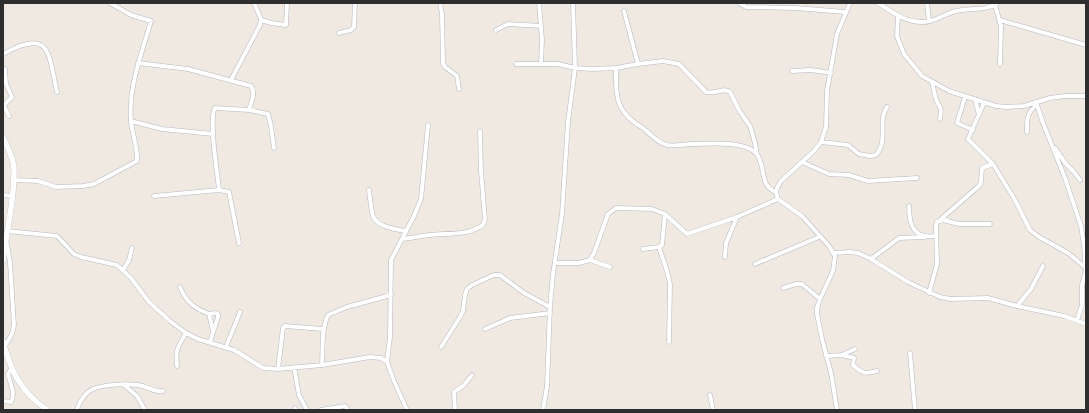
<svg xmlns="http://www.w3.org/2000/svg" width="1089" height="413" viewBox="0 0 1089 413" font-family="Overpass,sans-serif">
	<rect width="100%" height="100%" fill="#efe9e1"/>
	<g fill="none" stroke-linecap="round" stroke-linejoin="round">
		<g stroke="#b4b7c1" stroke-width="5">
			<path id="street" d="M440 3 442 14 443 63 445 67 457 76 459 89
				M539 3 542 40 541 64
				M739 3 746 7 796 8 845 12
				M878 3C893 13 911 26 930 21 939 19 947 13 956 11 970 8 986 11 998 3
				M927 3 929 21
				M995 5 1001 26 1000 64
				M624 11 638 64
				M898 15 897 36 904 54 922 76 949 91 996 106 1007 107 1024 106 1050 98 1065 96H1086
				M261 20 271 23 286 25 287 3
				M1000 20 1086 45
				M496 30 508 24 541 26
				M339 33 351 30 354 27 355 3
				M3 54C51 28 48 52 57 92
				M138 63 188 69 251 86C256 93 251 103 249 110
				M516 64H558L575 68 592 69 616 68 638 64 663 61 679 64 706 92C714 95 723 87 730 92L739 110 750 126 755 143 757 155
				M616 68C616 82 615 101 624 112 629 119 636 124 643 128 650 134 658 143 667 145 675 147 684 144 692 144 708 144 737 141 752 150 768 160 757 186 776 192
				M792 71 811 70 831 73
				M231 80 260 25 261 19 254 3
				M932 82 936 100 941 109 940 119
				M965 97 957 123 973 130
				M975 99 979 115
				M1036 102 1043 123 1065 178 1081 226 1084 246 1086 271 1082 285V305L1077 320
				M984 103 968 139 993 164 1015 200 1030 230 1039 237 1068 253 1086 268
				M3 104 9 116
				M4 105 12 97 6 84 5 69
				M131 121 162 129 213 134
				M1027 132C1027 120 1026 113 1037 105
				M821 142 848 145 859 154 870 156 876 155C889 140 877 121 887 107
				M1055 148 1066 164 1073 171 1080 180
				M802 162 829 174 849 175 868 181 917 178
				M13 180 38 181 56 187 83 186 94 184 137 161C138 148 132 134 131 121 128 87 142 53 151 21L131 15 110 3
				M219 190C218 175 208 119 215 108L249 110 268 114 271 126 274 148
				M369 190C370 198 371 210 373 216 377 227 395 229 405 231
				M3 195 12 196
				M154 196 219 190 229 192 239 243
				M909 206C909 226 914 239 936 236
				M940 220 980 185 981 181 982 168 993 164
				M7 231 57 236 74 254 81 257 117 265 131 278 149 302 170 321 186 333 198 339 234 350 263 368 278 369 322 365 370 357 381 358 387 362 394 381 407 410
				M402 239C411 238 421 236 430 235 448 233 467 236 483 225L485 219 481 171 480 131
				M659 247 667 271 670 284 669 342
				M643 249 659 247 662 245 665 214
				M833 253 850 252 858 253 871 259 908 282 940 297 951 299 988 298 1017 306 1064 316 1086 324
				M725 257 726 243 737 217
				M871 259 899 238 924 237
				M590 260 610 267
				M555 263H579L590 260 594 253 608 214 616 208 652 209 665 214 687 234 737 217 778 199
				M755 264 819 237
				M123 270 129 260 132 248
				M180 287C186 302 194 308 209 314L216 313 218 314V317L210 342
				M783 288 796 284H802L820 299
				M929 293 937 264 936 226 937 222 943 220 959 224H990
				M1017 306 1031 289 1043 266
				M209 314 213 331
				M485 329 510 318 550 313
				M5 346 12 334 14 325 10 263 7 244
				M226 347 240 312
				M441 347 460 317 463 311 465 295 467 289 472 285 494 275H500L524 293 550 307
				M910 353 915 410
				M842 355 854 358 853 365C863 374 865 374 877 371
				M826 356 842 355 855 349
				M387 362 390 337 391 260 414 216 421 199 428 125
				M322 365C323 348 321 330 328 315L347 307 391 295
				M177 366C175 349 178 347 186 333
				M294 367 299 395 307 410
				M278 369 283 328 285 326 323 329
				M124 385 137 396 145 410
				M710 395 713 410
				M3 401 11 402C16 393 10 384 8 374L11 369
				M295 408V410
				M77 410C78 404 85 393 91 390 102 384 131 383 143 386 152 389 153 392 163 391
				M321 410 345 406 348 410
				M455 410 454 392 464 385 472 375
				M543 410 547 386 550 307 553 274 562 214 568 122 575 68 573 3
				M837 410 831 373 822 339 817 314V308L820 299 833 271 835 256 829 246 802 216 778 199 776 192 777 188 781 181 814 151 821 142 826 127 827 91 837 34 850 3"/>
		</g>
		<g stroke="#b4b7c1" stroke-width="6">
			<path id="secondary" d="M3 137C7 146 14 159 14 169 15 200 6 231 3 261
				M3 341C10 370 21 392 47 410"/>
		</g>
		<use href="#street" stroke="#fff" stroke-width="4"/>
		<use href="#secondary" stroke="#fff" stroke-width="5.5"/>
	</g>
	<rect width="1089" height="413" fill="none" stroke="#2e2e2e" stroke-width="8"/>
</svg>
